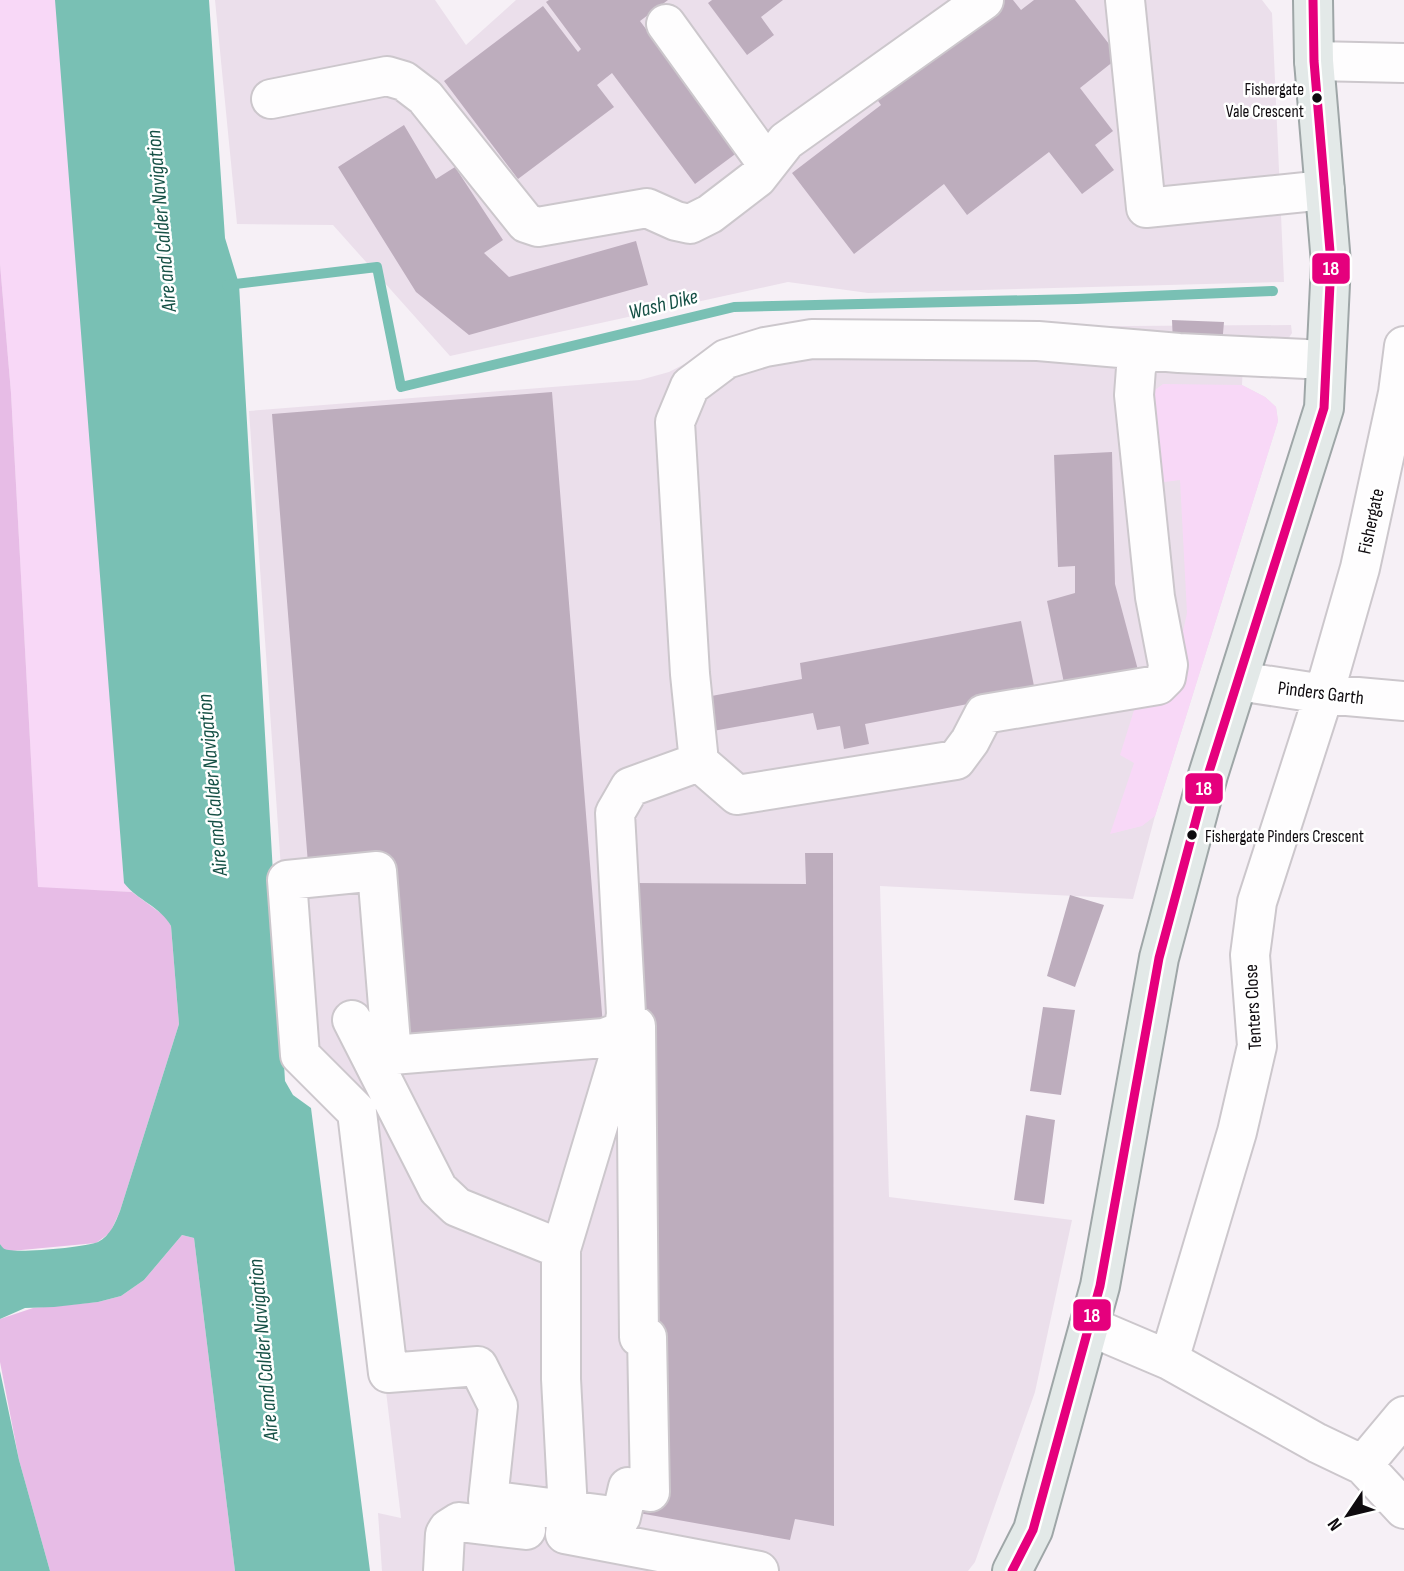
<svg xmlns="http://www.w3.org/2000/svg" width="1404" height="1571" viewBox="0 0 1404 1571" font-family="'Sofia Sans Condensed',sans-serif">
	<rect width="100%" height="100%" fill="#f6f0f6"/>
	<path fill="#ebdfeb" d="M215 0H435L466 45 516 0H1262L1272 13 1284 282 868 293 788 282 450 356 333 225 237 224Z
		M1291 325 1292 333 1286 342 1244 345 1242 385 1265 397 1276 407 1278 421 1155 816 1133 899 880 886 889 1197 1072 1220 1035 1392 975 1562 968 1571H382L378 1513 401 1518 353 1112 294 1055 249 411 640 380 669 372 729 341 815 328Z"/>
	<path fill="#f8d8f7" d="M0 0H58L124 882 132 892 38 888 11 393 0 264Z
		M1163 384 1242 385 1265 397 1276 407 1278 421 1155 816 1142 826 1110 834 1134 763 1120 755 1140 691 1171 687 1187 613 1180 480 1150 484 1151 393Z"/>
	<path fill="#e7bce6" d="M0 264 11 393 38 887 132 892 166 917 171 926 179 1024 120 1211 110 1233 96 1243 11 1251 3 1249 0 1244Z
		M182 1235 194 1238 235 1571H50L19 1460 0 1362V1319L33 1308 98 1302 121 1296 144 1280Z"/>
	<path fill="#79c0b4" d="M55 0H209L225 238 239 284 285 1081 293 1095 311 1108 370 1571H235L194 1238 182 1235 144 1280 121 1296 98 1302 54 1307 25 1308 0 1319V1244C4 1249 3 1249 9 1250 22 1253 87 1247 98 1242 111 1235 115 1223 120 1211L179 1024 171 926C161 907 137 900 124 883Z
		M0 1371 19 1460 50 1571H0Z"/>
	<g fill="none" stroke-linecap="round" stroke-linejoin="round">
		<path stroke="#79c0b4" stroke-width="10" d="M227 285 377 267 401 387 734 307 1077 299 1273 291"/>
	</g>
	<path fill="#bdadbd" d="M549 0H668L640 21 738 152 695 184 612 73 597 85 614 107 518 179 444 81 543 6 578 52 581 49 546 2Z
		M712 0H783L761 17 774 35 747 55 708 3Z
		M1003 0H1013L1021 10 1034 0H1075L1119 57 1080 88 1113 131 1095 145 1114 170 1082 194 1049 152 967 215 944 184 854 254 792 173 881 105 876 98Z
		M404 125 436 179 455 167 503 240 484 253 509 277 636 241 648 285 469 335 416 292 338 167Z
		M1172 320 1224 322 1222 345 1173 343Z
		M552 392 604 1038 392 1055 377 871 309 876 272 414Z
		M1112 452 1115 584 1138 670 1064 683 1047 601 1075 593V566L1058 567 1054 455Z
		M1021 621 1035 691 865 724 869 744 844 749 840 726 817 730 813 713 713 731 706 697 802 679 800 663Z
		M805 853H833L834 1526 795 1519 790 1540 622 1510 650 1492 635 883 806 884Z
		M1070 895 1104 905 1075 987 1047 976Z
		M1043 1007 1075 1010 1061 1095 1030 1091Z
		M1026 1115 1055 1120 1044 1204 1014 1200Z"/>
	<g fill="none" stroke-linecap="round" stroke-linejoin="round">
		<g stroke="#ccc7cc" stroke-width="42">
			<path id="minor" d="M1125 0 1146 208 1325 190
				M666 24 767 164
				M1314 61 1404 63
				M271 99 387 76 404 81 425 97 526 223 538 227 647 208 676 221 690 224 710 214 757 178 786 141 984 0
				M1144 350 1136 368 1134 395 1155 597 1168 665 1166 677 1158 685 984 714 970 741 956 760 737 795 699 762 690 674 675 422 690 386 726 359 765 347 812 339 1038 341 1179 353 1326 360
				M1238 681 1324 694 1404 701
				M699 762 630 787 615 813 626 1014 619 1056 561 1249V1379L568 1510 565 1534 759 1571
				M377 871 392 1055 604 1038 636 1026 639 1337H647L650 1492 628 1487 621 1517 488 1500 498 1406 478 1366 388 1373 357 1112 300 1055 287 880Z
				M352 1020 438 1189 457 1207 561 1249
				M1089 1326 1169 1360 1317 1443 1363 1465 1404 1509
				M1169 1360 1237 1132 1257 1046 1250 955 1257 902 1324 694 1360 568 1398 393 1404 346
				M1363 1465 1404 1416
				M443 1571 445 1534 448 1529 459 1522 526 1530"/>
		</g>
		<g stroke="#9ea6a7" stroke-width="42">
			<path id="major" d="M1012 1571 1033 1530 1100 1286 1159 958 1208 775 1324 408 1331 263 1314 61 1313 0"/>
		</g>
		<use href="#minor" stroke="#fefdfe" stroke-width="38"/>
		<use href="#major" stroke="#e3e9e8" stroke-width="38"/>
		<g stroke="#fff" stroke-width="14">
			<path id="bus-1" d="M1012 1571 1033 1530 1100 1286 1159 958 1208 775 1324 408 1331 263 1314 61 1313 0"/>
		</g>
		<use href="#bus-1" stroke="#e5007d" stroke-width="9"/>
	</g>
	<g fill="#0f0b0f" stroke="#fff" stroke-width="2.5">
		<circle cx="1317" cy="98" r="6"/>
		<circle cx="1192" cy="835" r="6"/>
	</g>
	<g text-anchor="middle" stroke-width="5" stroke-linejoin="round" paint-order="stroke">
		<g font-size="17" fill="#0f0b0f" stroke="#fff" text-anchor="end">
			<text x="1304" y="95">Fishergate<tspan x="1304" dy="22">Vale Crescent</tspan></text>
			<text x="1205" y="842" text-anchor="start">Fishergate Pinders Crescent</text>
		</g>
		<g font-size="19" fill="#0f0b0f" stroke="#fff">
			<text transform="translate(1370 521) rotate(-78)" y="7">Fishergate</text>
			<text transform="translate(1321 692) rotate(7)" y="7">Pinders Garth</text>
			<text transform="translate(1252 1007) rotate(-93)" y="7">Tenters Close</text>
		</g>
		<g font-size="21" font-style="italic" fill="#155045" stroke="#fff">
			<text transform="translate(161 221) rotate(-95)" y="7">Aire and Calder Navigation</text>
			<text transform="translate(663 304) rotate(-14)" y="7">Wash Dike</text>
			<text transform="translate(212 785) rotate(-95)" y="7">Aire and Calder Navigation</text>
			<text transform="translate(263 1350) rotate(-95)" y="7">Aire and Calder Navigation</text>
		</g>
	</g>
	<g stroke="#fff" stroke-width="2.5">
		<rect x="1311" y="252" width="40" height="33" rx="7" fill="#e5007d"/>
		<rect x="1184" y="772" width="40" height="33" rx="7" fill="#e5007d"/>
		<rect x="1072" y="1298" width="40" height="34" rx="7" fill="#e5007d"/>
	</g>
	<g font-size="19" text-anchor="middle" font-weight="bold" fill="#fff">
		<text x="1331" y="275">18</text>
		<text x="1204" y="795">18</text>
		<text x="1092" y="1322">18</text>
	</g>
	<g transform="translate(1348 1515) rotate(235)" stroke="#ffffff" stroke-width="5" paint-order="stroke">
	<path d="M0-5L12 26L0 18L-12 26Z" fill="#0f0b0f"/>
	<text y="-10" font-size="19" font-weight="bold" text-anchor="middle" fill="#0f0b0f">N</text>
	</g>
</svg>
